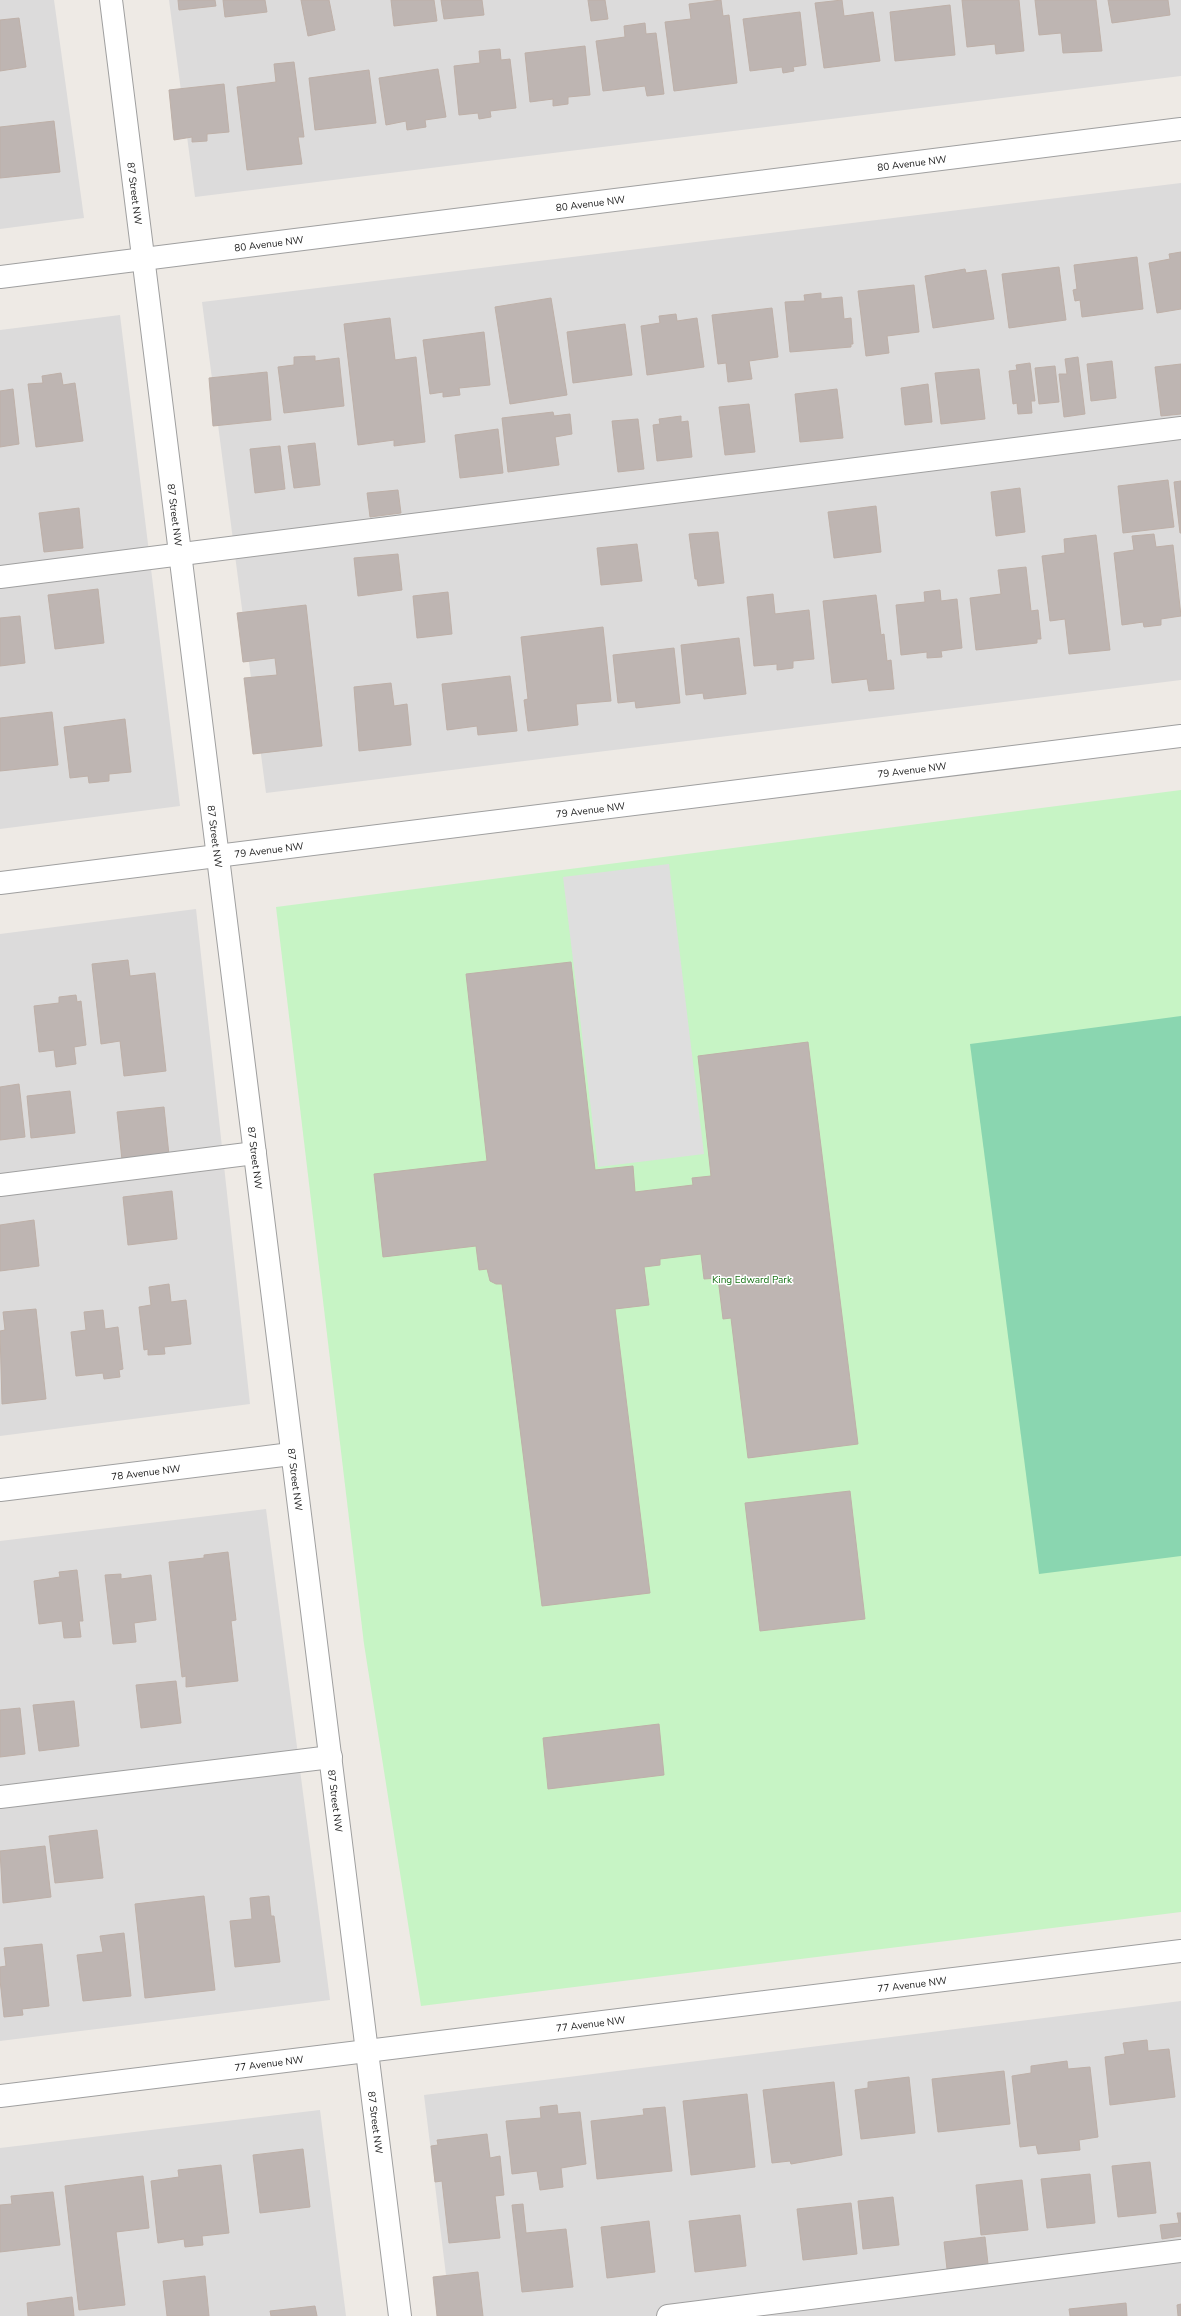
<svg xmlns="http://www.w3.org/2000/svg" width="1181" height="2316" viewBox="0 0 1181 2316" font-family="'Nunito Sans',sans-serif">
	<rect width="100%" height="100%" fill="#eeeae5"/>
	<path fill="#dcdbdb" d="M0 0H54L84 218 0 229Z
		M169 0H1181V76L195 197Z
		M1181 183V680L266 793 202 302Z
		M120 315 180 806 0 829V330Z
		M196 909 250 1404 0 1436V934Z
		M266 1509 330 2000 0 2041V1541Z
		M1181 2001V2316H451L424 2095Z
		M320 2110 346 2316H0V2148Z"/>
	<path fill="#c7f4c5" d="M1181 790V1912L421 2006 364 1644 276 907Z"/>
	<path fill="#8ad6b0" d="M1181 1016V1556L1039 1574 970 1044Z"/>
	<path fill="#dedede" d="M669 864 704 1154 598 1167 563 877Z"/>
	<path fill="#beb5b2" stroke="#beb0a8" d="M178 0H215L216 6 179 10Z
		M223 0H265L267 12 225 17Z
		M301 0H329L335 30 308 36Z
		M391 0H434L437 21 394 26Z
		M441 0H482L484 15 444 19Z
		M588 0H605L608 19 591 21Z
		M721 0 723 16 729 15 737 83 674 91 665 22 691 19 689 4Z
		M842 0 844 16 873 12 880 61 824 68 815 3Z
		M962 0H1019L1024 51 996 54 995 44 967 47Z
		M1035 0H1096L1102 51 1063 53 1061 33 1039 35Z
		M1108 0H1168L1170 15 1112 23Z
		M950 5 955 55 895 61 890 12Z
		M800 12 806 65 793 67 794 71 783 73 782 67 750 71 743 19Z
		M19 18 26 67 0 71V20Z
		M645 23 646 34 656 33 664 94 647 96 645 86 603 91 596 41 625 37 624 26Z
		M585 46 590 95 568 97V104L553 106V99L530 102 525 53Z
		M500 49 501 60 510 59 516 108 490 111 491 117 479 119 478 113 459 115 454 66 480 63 479 51Z
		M294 62 304 137H298L302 164 247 170 237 87 276 82 274 64Z
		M438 69 446 117 425 120 426 127 407 130 406 121 386 125 379 78Z
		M369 70 376 123 315 130 309 78Z
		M224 84 229 132 207 134V141L192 142V137L174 140 169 90Z
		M54 121 60 172 0 178V127Z
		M1181 252V309L1157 313 1149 263 1170 259 1169 254Z
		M1137 257 1143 309 1082 317 1080 300 1075 301 1073 290 1077 289 1074 265Z
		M1059 267 1066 320 1009 328 1002 274Z
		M965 269 966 273 986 270 994 319 933 328 925 276Z
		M914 285 919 332 887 336 889 353 866 356 858 291Z
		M821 293V299L842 297 844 319 851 318 853 344H851V347L790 352 785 302 805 301 804 295Z
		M551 298 567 395 510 404 495 307Z
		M772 308 778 357 749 361 752 379 728 382 726 363 718 364 712 315Z
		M676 314 677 321 697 318 704 367 647 375 641 326 660 323 659 316Z
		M390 318 395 360 416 357 425 442 394 446V440L358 445 344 324Z
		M625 324 632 375 573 383 567 332Z
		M484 332 490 385 459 388 460 395 443 397V392L430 394 423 340Z
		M315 356V361L339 358 344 406 284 413 278 367 294 365V357Z
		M1078 357 1085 414 1064 417 1059 374H1067L1065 359Z
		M1112 361 1116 398 1091 401 1087 364Z
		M1030 363 1035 401H1031L1032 413 1018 414 1017 403 1013 404 1009 371 1017 370 1016 365Z
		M1181 364V414L1161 416 1155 367Z
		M1055 366 1059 402 1039 404 1035 368Z
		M979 369 985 419 941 424 935 373Z
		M267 372 271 420 213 426 209 378Z
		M61 373 63 385 75 383 83 441 36 447 28 384 43 383 42 376Z
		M928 384 932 422 905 425 901 388Z
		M13 389 19 444 0 447V391Z
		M837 389 843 438 800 442 795 394Z
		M749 404 755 452 725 455 719 407Z
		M553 412 554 416 570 414 572 434 555 437 559 465 508 472 502 418Z
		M681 416V422L688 421 692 457 657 461 653 425 660 424 659 419Z
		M638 419 644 469 618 472 612 421Z
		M498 429 503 473 460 478 455 435Z
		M315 443 320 485 294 488 288 446Z
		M280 446 285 489 255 493 250 449Z
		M1168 480 1174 527 1123 533 1118 486Z
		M1181 481V533H1180L1174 482Z
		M1020 488 1025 532 996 536 991 492Z
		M398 490 401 513 370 517 367 493Z
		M876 506 881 552 834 558 828 512Z
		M79 508 83 548 44 552 39 513Z
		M718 532 724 583 698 586 697 579H695L689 534Z
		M1154 534 1156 547 1173 545 1181 616 1161 619V625L1144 627 1143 622 1122 625 1114 553 1134 550 1132 536Z
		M1096 535 1110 650 1069 654 1065 619 1050 621 1042 556 1065 553 1064 539Z
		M637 544 642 581 601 585 597 548Z
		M398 554 402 590 358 596 354 558Z
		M1026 567 1031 611 1038 610 1041 639H1037V643L976 650 970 598 1001 594 998 570Z
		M98 589 104 643 55 649 48 595Z
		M940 590 941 601 957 599 962 648 941 651 942 657 927 658V652L901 655 896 605 925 602 924 592Z
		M448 592 452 634 417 638 413 596Z
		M773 594 775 614 809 610 814 659 793 661V668L777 670V664L754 666 747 597Z
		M876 595 881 635 884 634 887 661 891 660 894 689 869 691 867 679 832 683 823 601Z
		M306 605 322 746 253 754 244 678 277 675 275 658 243 662 237 613Z
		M20 616 25 663 0 666V618Z
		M603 627 611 701 576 704 578 725 528 731 524 700 528 699 521 637Z
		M739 638 746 694 704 699 703 693 686 695 681 645Z
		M674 648 680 703 636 708 635 701 618 703 613 655Z
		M510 676 517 731 478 735 477 726 447 730 442 684Z
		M391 683 394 706 407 704 411 745 359 751 354 687Z
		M52 712 58 765 0 771V718Z
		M125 719 131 772 109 774V781L89 783 88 776 70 778 64 727Z
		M128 960 130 976 155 973 166 1071 124 1076 120 1041 101 1044 92 964Z
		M571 962 595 1170 633 1166 635 1192 693 1185 692 1178 711 1176 698 1056 808 1042 858 1444 748 1458 731 1318 723 1319 718 1278 704 1279 701 1254 660 1259V1265L644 1267 649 1305 615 1309 650 1593 542 1606 502 1284H496L490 1281 487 1269 479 1270 476 1246 383 1257 374 1174 487 1161 466 974Z
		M76 995 77 1002 81 1001 86 1045 74 1047 76 1064 56 1067 54 1050 39 1052 34 1006 59 1003V997Z
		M19 1084 25 1137 0 1140V1087Z
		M70 1091 75 1133 31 1138 27 1096Z
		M164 1107 169 1155 122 1160 117 1112Z
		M172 1191 177 1239 128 1245 123 1197Z
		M34 1220 39 1266 0 1271V1225Z
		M169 1284 171 1302 186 1300 191 1344 164 1347 165 1354 148 1355V1349L144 1350 139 1307 151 1305 149 1287Z
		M36 1309 46 1399 2 1404 0 1331 5 1330 3 1312Z
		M103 1310 105 1329 118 1327 123 1369 119 1370 120 1377 104 1379 103 1373 76 1376 71 1332 86 1330 84 1312Z
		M850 1491 865 1619 760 1631 745 1503Z
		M228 1552 236 1620 231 1621 238 1681 186 1687V1676L182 1677 169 1562 204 1558V1555Z
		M77 1570 83 1621H79L81 1637 64 1638 62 1621 39 1624 34 1581 60 1577 59 1572Z
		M121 1574V1579L151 1575 156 1620 134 1623 136 1642 113 1644 105 1575Z
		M176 1681 181 1723 141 1728 136 1685Z
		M74 1701 79 1746 39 1751 33 1705Z
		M20 1708 25 1754 0 1757V1710Z
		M659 1724 664 1775 548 1789 543 1738Z
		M97 1830 103 1878 55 1883 49 1836Z
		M45 1846 51 1897 3 1903 0 1851Z
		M204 1896 215 1990 145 1998 135 1904Z
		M269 1896 271 1916H274L280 1962 235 1967 230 1921 252 1919 250 1898Z
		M124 1933 131 1996 83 2001 77 1955 103 1952 100 1936Z
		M42 1944 49 2006 22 2009 23 2015 4 2017 0 1980V1967L6 1966 4 1948Z
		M1147 2040 1148 2051 1169 2049 1175 2097 1110 2105 1105 2057 1125 2054 1123 2043Z
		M1067 2061 1068 2069 1090 2067 1098 2137 1079 2140 1080 2150 1038 2154 1036 2145 1020 2147 1012 2076 1031 2073V2066Z
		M1004 2071 1010 2124 938 2132 932 2079Z
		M909 2077 915 2133 861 2139 855 2090 868 2088V2082Z
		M834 2082 842 2155 791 2164 790 2161 772 2163 763 2090Z
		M747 2094 755 2167 691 2175 683 2101Z
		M557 2105 558 2114 580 2112 586 2164 561 2168 563 2187 540 2190 537 2171 512 2174 506 2121 541 2118 540 2107Z
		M665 2107 672 2171 597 2179 591 2121 644 2115 643 2109Z
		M487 2134 490 2158 500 2156 504 2195 495 2196 500 2238 449 2243 442 2181 435 2182 431 2146 438 2145 437 2140Z
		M303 2149 310 2207 260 2213 253 2155Z
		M1150 2162 1156 2213 1118 2217 1112 2166Z
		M221 2165 229 2233 202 2236 203 2245 185 2247 184 2239 158 2243 151 2181 179 2177 178 2170Z
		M1090 2174 1095 2223 1047 2228 1041 2179Z
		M143 2176 149 2228 116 2232 125 2305 79 2310 65 2186Z
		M1022 2180 1028 2230 981 2235 976 2185Z
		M53 2192 60 2245 0 2252V2205L12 2204 11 2196Z
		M893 2197 899 2245 863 2249 858 2201Z
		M851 2203 857 2254 803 2260 797 2209Z
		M523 2204 526 2233 566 2229 573 2287 522 2292 512 2205Z
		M1177 2213H1181V2236L1162 2239 1160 2225 1179 2223Z
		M740 2215 746 2266 695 2272 689 2221Z
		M649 2221 655 2272 607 2278 601 2227Z
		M985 2237 988 2264 947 2269 944 2242Z
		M478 2272 483 2316H437L433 2277Z
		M205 2276 209 2316H167L163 2281Z
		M72 2297 74 2316H28L27 2303Z
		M1126 2303 1127 2316H1070L1069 2309Z
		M1181 2304V2316H1178L1177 2305Z
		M315 2306 317 2316H271L270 2311Z"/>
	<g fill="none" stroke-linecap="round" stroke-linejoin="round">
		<g stroke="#9f9f9f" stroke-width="24">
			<g id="minor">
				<path id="s1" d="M111 0 400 2316"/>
				<path id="s2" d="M0 277 1181 129"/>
				<path d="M0 577 1181 428"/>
				<path id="s3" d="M0 883 1181 736"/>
				<path d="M0 1185 255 1153"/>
				<path id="s4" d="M0 1490 291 1454"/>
				<path d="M0 1797 331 1757"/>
				<path id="s5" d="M0 2096 1181 1951"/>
				<path d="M668 2316 1181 2251"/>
			</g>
		</g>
		<use href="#minor" stroke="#fff" stroke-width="22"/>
	</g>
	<g text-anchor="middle" stroke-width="3" stroke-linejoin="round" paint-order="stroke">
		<g font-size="10" fill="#1e1e1e" stroke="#fff">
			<text dy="4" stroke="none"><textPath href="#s2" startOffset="919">80 Avenue NW</textPath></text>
			<text dy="4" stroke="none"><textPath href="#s1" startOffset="195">87 Street NW</textPath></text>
			<text dy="4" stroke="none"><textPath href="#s2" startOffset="595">80 Avenue NW</textPath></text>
			<text dy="4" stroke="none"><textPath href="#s2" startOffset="271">80 Avenue NW</textPath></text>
			<text dy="4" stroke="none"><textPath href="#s1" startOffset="519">87 Street NW</textPath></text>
			<text dy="4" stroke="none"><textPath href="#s3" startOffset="919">79 Avenue NW</textPath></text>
			<text dy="4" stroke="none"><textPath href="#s3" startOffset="595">79 Avenue NW</textPath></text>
			<text dy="4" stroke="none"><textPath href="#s1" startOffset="843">87 Street NW</textPath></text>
			<text dy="4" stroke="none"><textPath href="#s3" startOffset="271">79 Avenue NW</textPath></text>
			<text dy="4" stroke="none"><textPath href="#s1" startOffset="1167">87 Street NW</textPath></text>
			<text dy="4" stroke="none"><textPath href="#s4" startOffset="147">78 Avenue NW</textPath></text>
			<text dy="4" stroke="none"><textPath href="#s1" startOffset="1491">87 Street NW</textPath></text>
			<text dy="4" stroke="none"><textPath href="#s1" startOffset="1815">87 Street NW</textPath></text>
			<text dy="4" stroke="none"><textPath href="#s5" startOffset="919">77 Avenue NW</textPath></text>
			<text dy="4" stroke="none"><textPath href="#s5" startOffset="595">77 Avenue NW</textPath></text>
			<text dy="4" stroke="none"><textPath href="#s5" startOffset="271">77 Avenue NW</textPath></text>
			<text dy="4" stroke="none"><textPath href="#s1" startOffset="2139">87 Street NW</textPath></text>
		</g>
		<g font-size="10" fill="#187216" stroke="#fff">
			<text x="752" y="1283">King Edward Park</text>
		</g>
	</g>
</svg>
